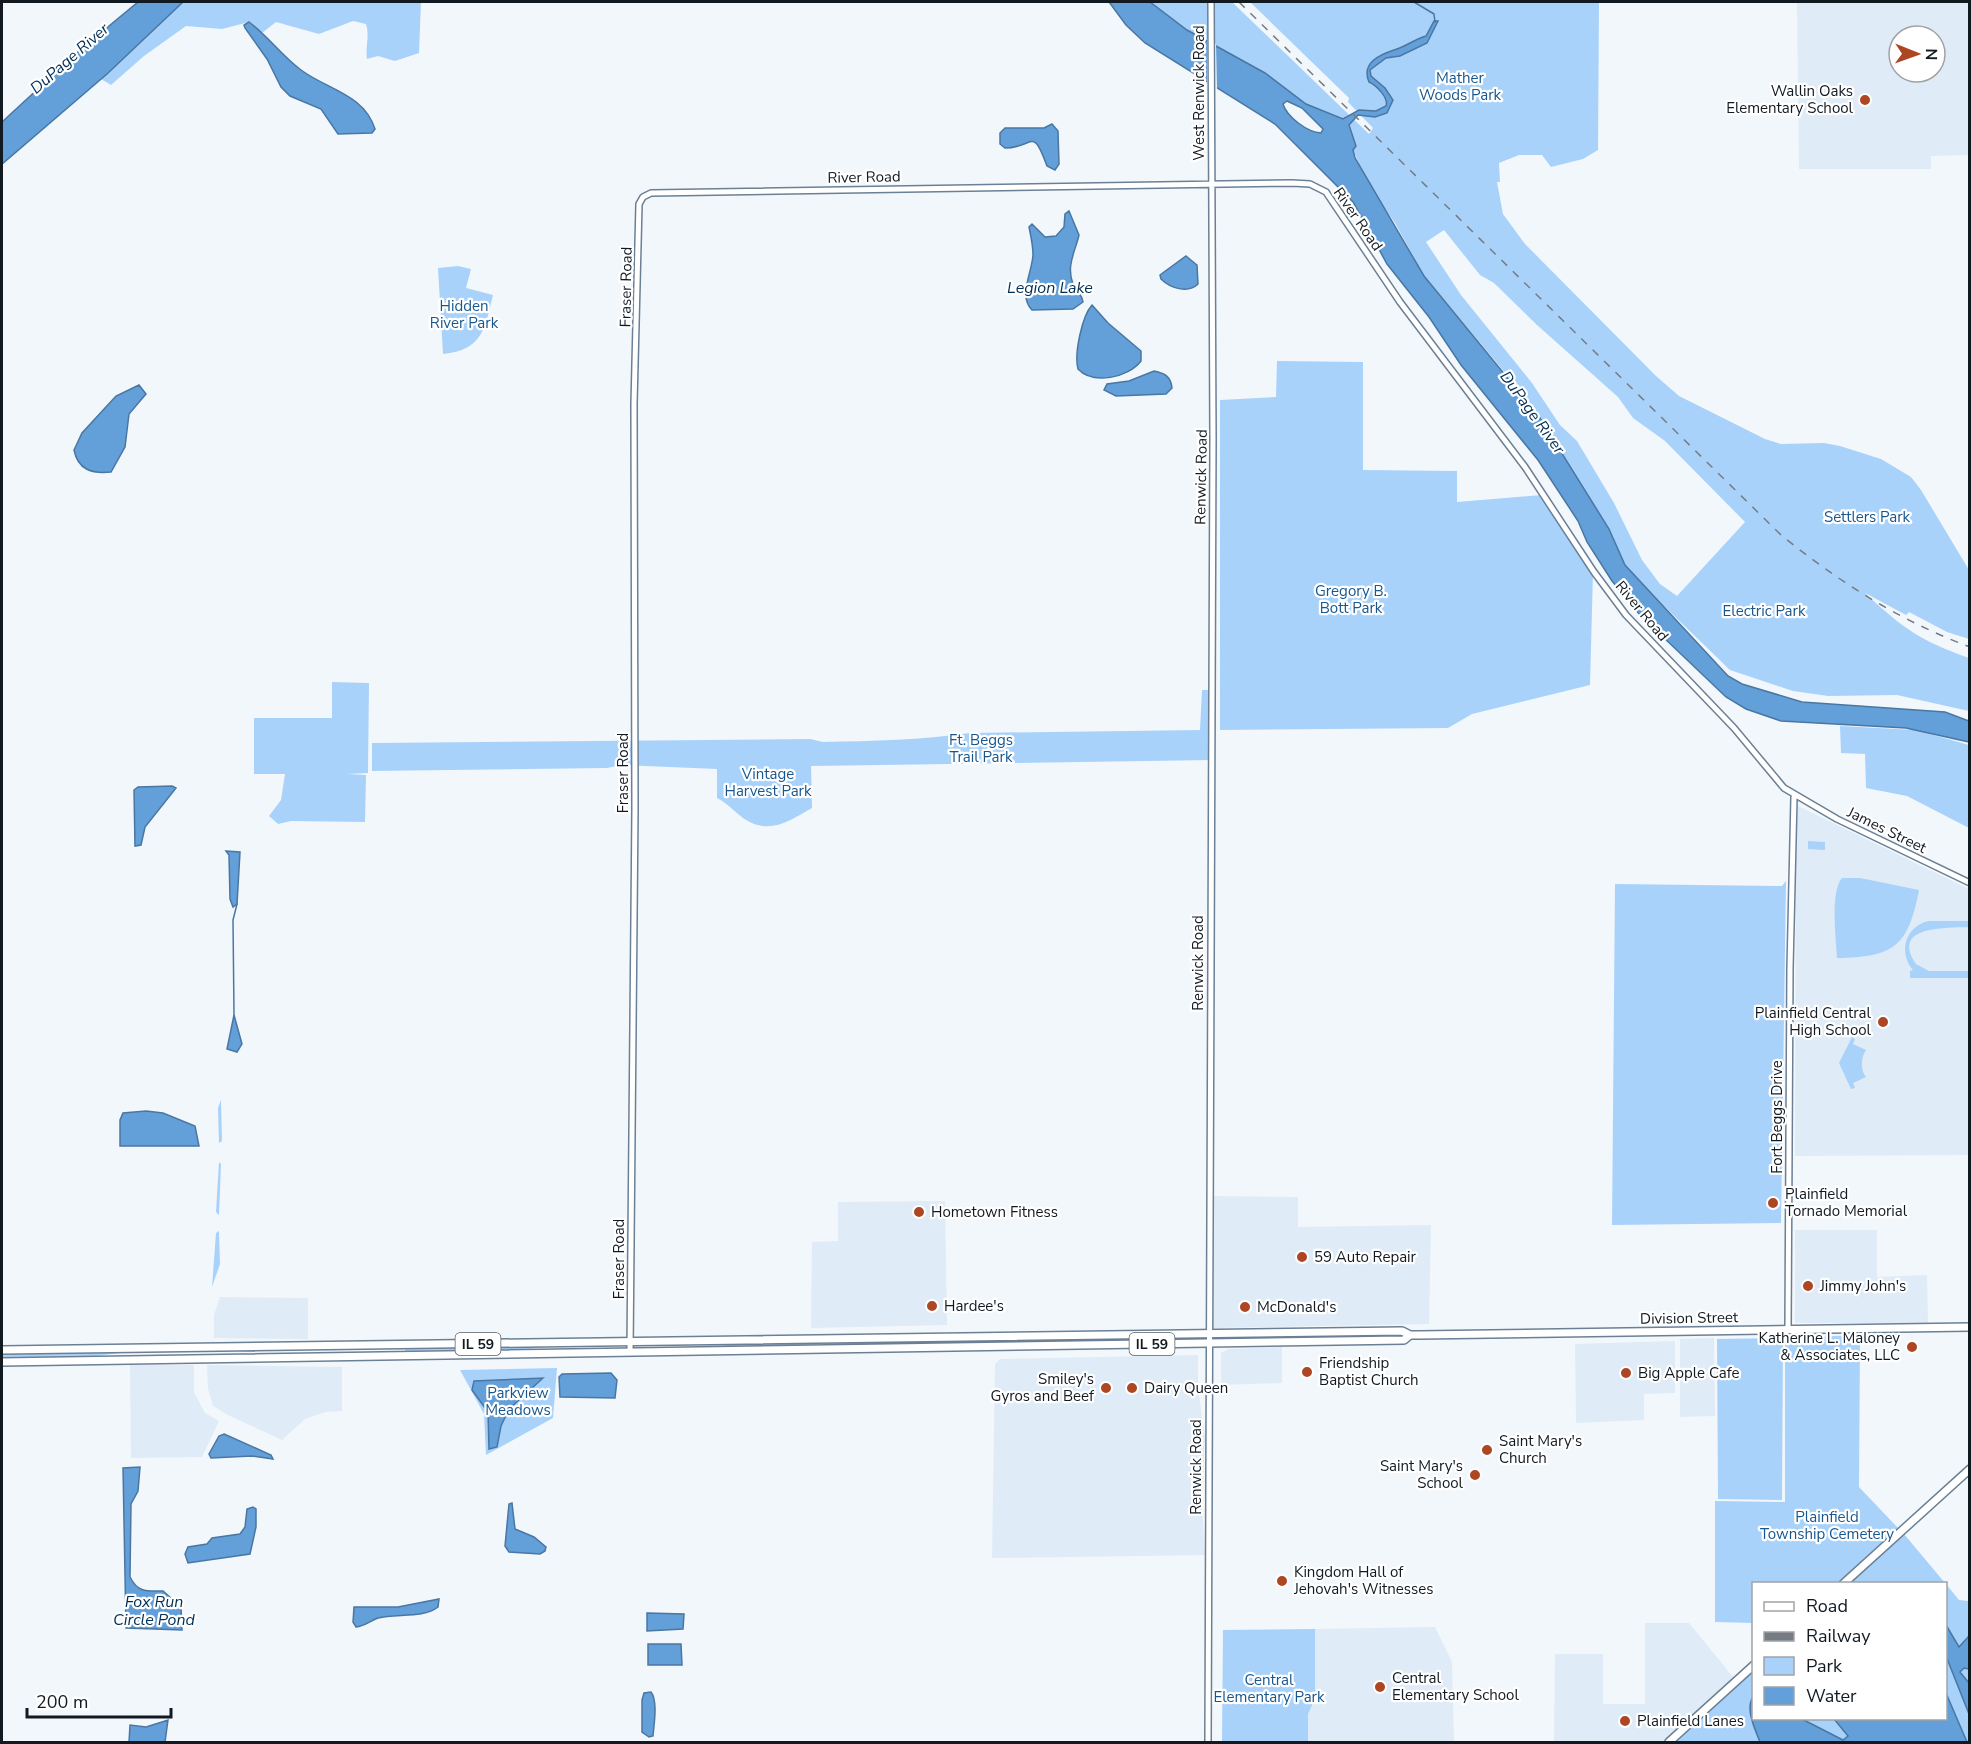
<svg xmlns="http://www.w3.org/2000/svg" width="1971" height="1744" viewBox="0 0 1971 1744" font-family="'Nunito Sans',sans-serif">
	<rect width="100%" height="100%" fill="#f2f7fc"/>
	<path fill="#dfebf6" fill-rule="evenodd" d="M1797 2H1969V155L1931 156V169H1799ZM1899 36H1935V72H1899Z
		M1796 805 1969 889 1970 1155 1795 1156Z
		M1213 1196 1298 1197V1227L1431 1225 1429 1324 1213 1328Z
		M945 1201 947 1325 811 1328 812 1242 838 1241V1202Z
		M1795 1230H1877V1277L1927 1275 1928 1323H1795Z
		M220 1297 308 1298V1339L214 1338V1315Z
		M1714 1338 1715 1416 1680 1417V1339Z
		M1675 1341V1393L1644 1394V1420L1576 1423 1575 1344Z
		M1282 1347V1383L1221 1385V1353L1229 1349Z
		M1198 1355V1387L1205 1438 1202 1508 1205 1555 992 1558 995 1364 1000 1359Z
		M130 1365H194V1392L205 1413 219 1421 202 1457 131 1458Z
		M207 1365 342 1367V1411L325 1412 305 1419 282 1440 228 1415 213 1406 208 1389Z
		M1645 1623H1689L1734 1678 1663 1742H1554L1555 1654H1603V1704H1645Z
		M1435 1627 1452 1662 1454 1742H1308V1714L1315 1699V1629Z"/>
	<path fill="#a9d2fb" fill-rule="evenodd" d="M183 2H421L419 53 395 61 378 56 367 59C365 46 370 37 366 24L353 21 319 34 276 22 262 33 249 22 222 29 186 26 144 56 111 85 101 79Z
		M1150 2H1232L1369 134 1373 128 1348 102 1349 98 1250 2H1599L1598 150 1583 159 1551 167 1542 155H1519L1499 163 1500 182H1497L1503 214 1525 244 1656 376 1679 396 1765 439 1781 444 1824 443 1840 446 1881 459 1911 477 1921 490 1969 570V639L1947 632 1909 612 1906 615 1865 593C1904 629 1919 640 1969 658V711L1897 695 1828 696 1793 691 1730 670 1636 579 1625 565 1609 529 1527 399 1424 276 1395 223 1367 182 1353 150 1356 146 1334 115 1306 104 1265 73 1187 30ZM1444 230 1480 275 1494 283 1537 325 1618 397 1633 418 1665 441 1745 522 1677 596 1660 584 1642 560 1614 503 1577 441 1560 425 1532 383 1461 295 1426 242Z
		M458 266 471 269 466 288 493 295C485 328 483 350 443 354L438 268Z
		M1277 361 1363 362V470L1457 471V502L1542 495 1593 572 1590 685 1472 714 1448 728 1220 730V400L1276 397Z
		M332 682 369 683 368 773 347 774 366 775 365 822 291 821 278 824 269 816 281 800 285 774H254V718H332Z
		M1202 690H1212V760L811 766 812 808C789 821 769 836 743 818 734 811 727 803 717 798V769L622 765 607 768 372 771V743L810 739 823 742C873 741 921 740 970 733L1200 730Z
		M1840 726 1916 730 1969 745V828L1907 796 1866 788 1865 754 1841 753Z
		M1808 841 1825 842V850L1808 849Z
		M1842 878H1860L1919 890C1908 947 1894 957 1837 958 1836 940 1830 891 1842 878Z
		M1786 881 1781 1223 1612 1225 1615 884 1782 886Z
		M1929 921H1969V927C1949 928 1889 925 1916 964L1929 971H1969V978H1910V971L1913 970C1898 953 1905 926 1929 921Z
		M1852 1037 1855 1039 1853 1044 1866 1050C1861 1057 1860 1070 1866 1077L1853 1083 1855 1088 1851 1089 1839 1063Z
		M221 1100 222 1141 219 1143 218 1108Z
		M219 1162 221 1164 219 1215 216 1212Z
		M219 1231 220 1264 212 1287 216 1233Z
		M1860 1335 1859 1487 1898 1528 1837 1583 1754 1584 1753 1623 1715 1622V1501L1785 1502V1338Z
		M1783 1338 1782 1500 1718 1499 1717 1339Z
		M1027 1340V1342L919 1344V1341Z
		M738 1344 830 1343V1344L711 1347Z
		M551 1346 523 1350 405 1351V1348Z
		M129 1352 95 1356 2 1358V1353Z
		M557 1368 553 1418 486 1455 484 1414 460 1370Z
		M1904 1534 1945 1583 1849 1584Z
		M1946 1584 1959 1600 1969 1601V1742H1675L1753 1671 1754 1718H1946Z
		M1315 1629V1699L1308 1714V1742H1222L1223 1630Z"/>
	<path fill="#639fd9" stroke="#4a77a2" stroke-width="1.5" fill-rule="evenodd" d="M138 2H183L107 74 2 164V122L80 50Z
		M1109 2H1150L1187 30 1265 73 1306 104 1343 119 1359 110 1376 111 1386 106C1389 98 1376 85 1369 82 1361 63 1379 55 1394 50 1405 47 1415 39 1426 36L1434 21H1438L1427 43 1400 56 1386 58 1370 70 1371 76 1385 88 1393 100 1387 113 1375 117 1358 115 1349 125 1356 146 1353 150 1355 158 1424 276 1538 415 1609 529 1625 565 1728 676 1742 684 1802 702 1945 712 1969 721V742L1906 728 1781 721 1746 709 1726 697 1640 615 1612 581 1587 542 1578 521 1538 460 1461 365 1429 317 1387 264 1353 202 1275 124 1145 43 1126 25ZM1287 101 1302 108 1323 129 1321 133C1307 132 1287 117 1283 104Z
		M249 22C268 36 282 56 301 70 328 90 364 94 375 129L372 133 338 134 321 109 290 96 281 87 267 59 245 28 244 25Z
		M1052 124 1058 131 1059 164 1055 170 1047 166C1032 125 1034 148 1005 148L1000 144V133L1005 128H1044Z
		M1069 211 1079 235C1075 252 1066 266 1073 284 1076 291 1082 294 1083 302L1073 309 1032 310C1018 296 1032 273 1033 255 1033 245 1031 237 1029 227L1032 224 1045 237 1056 236 1064 227 1065 214Z
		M1186 256 1197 265 1198 284C1188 294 1170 288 1161 279L1160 275Z
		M1092 305 1108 323 1141 351V361C1128 378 1093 385 1078 369 1074 354 1082 316 1092 305Z
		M1154 371C1165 373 1171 377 1172 388L1166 394 1116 396 1104 390 1107 384 1129 381Z
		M139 385 146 394 129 414 125 447 111 472C92 474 78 470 74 450L82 433 116 396Z
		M172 786 176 788 145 827 141 845 135 846 134 790 138 787Z
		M226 851 240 852 237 904 233 907 230 899 229 855Z
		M234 1015 242 1044 237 1052 227 1049Z
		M146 1111 163 1113 195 1126 199 1146H120V1120L123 1113Z
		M611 1373 617 1380 615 1398 560 1397 559 1377 562 1374Z
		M543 1378 509 1409 501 1426 497 1447 489 1449 488 1412 472 1390 474 1381Z
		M224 1434 271 1455 273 1459 252 1456 211 1458 209 1454 219 1436Z
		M140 1467 138 1491 131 1504 130 1577C138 1593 147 1591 163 1591L181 1607 182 1630 126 1628 123 1468Z
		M512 1503 515 1529 534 1537 546 1547 545 1551 540 1554 509 1552 505 1546 509 1504Z
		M253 1507 256 1509V1527L250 1554 188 1563 185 1554 188 1547 207 1544 212 1538 240 1534 245 1527 247 1509Z
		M439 1599 438 1607C423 1619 396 1613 378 1618 370 1621 365 1626 356 1627L353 1622 354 1607H398Z
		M647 1613 684 1614 683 1629 647 1631Z
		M1946 1625 1959 1647 1969 1636V1669L1964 1668 1960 1672 1969 1683V1714L1946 1656Z
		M648 1644H681L682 1665H648Z
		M651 1692C658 1701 654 1724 653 1736L649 1737 642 1732V1700L644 1693Z
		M1946 1693 1967 1742H1760C1755 1729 1745 1709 1753 1697L1754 1718 1802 1719 1843 1740 1848 1736 1834 1719 1946 1718Z
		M168 1720 165 1742H129L130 1725 146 1727Z"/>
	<path fill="#f2f7fc" d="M1207 38 1216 44 1217 90 1207 84Z"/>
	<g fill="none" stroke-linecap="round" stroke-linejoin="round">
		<path stroke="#4a77a2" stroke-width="1.5" d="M1414 2 1434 14 1435 22
			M234 1015 233 920 237 904"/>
		<g stroke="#6b8095" stroke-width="8">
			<path id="minor" d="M1788 1329 1790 968 1794 797
				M630 1351 635 808 634 404 639 204 643 197 651 193 1292 183 1310 184 1326 192 1400 302 1525 467 1594 572 1626 615 1734 728 1784 788 1837 819 1970 883
				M1208 1742 1213 439 1211 2"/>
		</g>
		<g stroke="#6b8095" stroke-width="10">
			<path id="major" d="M2 1350 1402 1331 1410 1335
				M2 1362 1404 1340 1410 1335H1419L1970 1327
				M1843 1584 1970 1469
				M1669 1742 1754 1665"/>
		</g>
		<use href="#minor" stroke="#fff" stroke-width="5"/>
		<use href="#major" stroke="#fff" stroke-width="7"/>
		<path stroke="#757c82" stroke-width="1.5" stroke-dasharray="8 8" stroke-linecap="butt" d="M1239 2 1781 535C1839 582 1900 621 1970 647"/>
	</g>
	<g fill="#ad4622" stroke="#fff" stroke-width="2">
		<circle cx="1865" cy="100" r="6"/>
		<circle cx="1883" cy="1022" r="6"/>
		<circle cx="1773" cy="1203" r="6"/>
		<circle cx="919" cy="1212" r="6"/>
		<circle cx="1302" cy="1257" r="6"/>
		<circle cx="1808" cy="1286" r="6"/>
		<circle cx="932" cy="1306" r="6"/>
		<circle cx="1245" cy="1307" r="6"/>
		<circle cx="1912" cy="1347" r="6"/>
		<circle cx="1307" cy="1372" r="6"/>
		<circle cx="1626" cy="1373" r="6"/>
		<circle cx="1106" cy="1388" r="6"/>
		<circle cx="1132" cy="1388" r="6"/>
		<circle cx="1487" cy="1450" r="6"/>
		<circle cx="1475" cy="1475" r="6"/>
		<circle cx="1282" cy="1581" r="6"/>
		<circle cx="1380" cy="1687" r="6"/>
		<circle cx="1625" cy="1721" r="6"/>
	</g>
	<g text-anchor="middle" stroke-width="4.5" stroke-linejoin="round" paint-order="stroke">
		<g fill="#fff" stroke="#585e64" stroke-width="1.5">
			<rect x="455.5" y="1333" width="45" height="22" rx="4.5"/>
			<rect x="1129.5" y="1333" width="45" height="22" rx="4.5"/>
		</g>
		<g font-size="14" font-weight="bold" fill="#111921">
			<text x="478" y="1349">IL 59</text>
			<text x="1152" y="1349">IL 59</text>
		</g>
		<g font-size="15" fill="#17578e" stroke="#fff">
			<text x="1460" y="83">Mather<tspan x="1460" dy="17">Woods Park</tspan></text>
			<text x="464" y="311">Hidden<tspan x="464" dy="17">River Park</tspan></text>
			<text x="1867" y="522">Settlers Park</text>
			<text x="1351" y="596">Gregory B.<tspan x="1351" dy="17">Bott Park</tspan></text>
			<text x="1764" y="616">Electric Park</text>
			<text x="981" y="745">Ft. Beggs<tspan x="981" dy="17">Trail Park</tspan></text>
			<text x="768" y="779">Vintage<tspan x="768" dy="17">Harvest Park</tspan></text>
			<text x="518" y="1398">Parkview<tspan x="518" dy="17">Meadows</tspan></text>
			<text x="1827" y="1522">Plainfield<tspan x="1827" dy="17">Township Cemetery</tspan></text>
			<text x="1269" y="1685">Central<tspan x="1269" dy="17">Elementary Park</tspan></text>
		</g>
		<g font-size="15" fill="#111921" stroke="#fff" text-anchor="start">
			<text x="1853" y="96" text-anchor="end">Wallin Oaks<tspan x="1853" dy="17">Elementary School</tspan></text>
			<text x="1871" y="1018" text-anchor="end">Plainfield Central<tspan x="1871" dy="17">High School</tspan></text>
			<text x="1785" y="1199">Plainfield<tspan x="1785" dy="17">Tornado Memorial</tspan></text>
			<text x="931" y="1217">Hometown Fitness</text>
			<text x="1314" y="1262">59 Auto Repair</text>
			<text x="1820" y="1291">Jimmy John's</text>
			<text x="944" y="1311">Hardee's</text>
			<text x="1257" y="1312">McDonald's</text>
			<text x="1900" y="1343" text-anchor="end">Katherine L. Maloney<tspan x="1900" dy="17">&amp; Associates, LLC</tspan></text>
			<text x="1319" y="1368">Friendship<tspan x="1319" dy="17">Baptist Church</tspan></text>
			<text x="1638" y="1378">Big Apple Cafe</text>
			<text x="1094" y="1384" text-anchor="end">Smiley's<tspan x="1094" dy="17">Gyros and Beef</tspan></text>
			<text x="1144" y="1393">Dairy Queen</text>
			<text x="1499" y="1446">Saint Mary's<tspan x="1499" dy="17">Church</tspan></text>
			<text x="1463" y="1471" text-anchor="end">Saint Mary's<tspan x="1463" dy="17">School</tspan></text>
			<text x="1294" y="1577">Kingdom Hall of<tspan x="1294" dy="17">Jehovah's Witnesses</tspan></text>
			<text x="1392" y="1683">Central<tspan x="1392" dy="17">Elementary School</tspan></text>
			<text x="1637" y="1726">Plainfield Lanes</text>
		</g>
		<g font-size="15" fill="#111921" stroke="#fff">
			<text transform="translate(1199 93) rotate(-90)" y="5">West Renwick Road</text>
			<text transform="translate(864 177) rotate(-1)" y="5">River Road</text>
			<text transform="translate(1358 219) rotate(55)" y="5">River Road</text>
			<text transform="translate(626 287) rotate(-89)" y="5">Fraser Road</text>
			<text transform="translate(1201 477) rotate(-89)" y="5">Renwick Road</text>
			<text transform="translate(1642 611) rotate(50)" y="5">River Road</text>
			<text transform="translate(623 773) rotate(-90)" y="5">Fraser Road</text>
			<text transform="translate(1887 830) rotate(26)" y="5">James Street</text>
			<text transform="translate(1198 963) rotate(-90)" y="5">Renwick Road</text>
			<text transform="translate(1777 1117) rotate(-90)" y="5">Fort Beggs Drive</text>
			<text transform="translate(619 1259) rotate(-90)" y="5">Fraser Road</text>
			<text transform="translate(1689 1318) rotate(-1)" y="5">Division Street</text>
			<text transform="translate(1196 1467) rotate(-90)" y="5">Renwick Road</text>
		</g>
		<g font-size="16" font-style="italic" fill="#002f55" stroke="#fff">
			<text transform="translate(69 58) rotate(-41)" y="6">DuPage River</text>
			<text x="1050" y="293">Legion Lake</text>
			<text transform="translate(1533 412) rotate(54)" y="6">DuPage River</text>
			<text x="154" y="1607">Fox Run<tspan x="154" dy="18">Circle Pond</tspan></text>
		</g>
	</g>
	<rect width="1971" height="1744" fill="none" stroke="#111921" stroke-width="6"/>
	<rect x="1752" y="1582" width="195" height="138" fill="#ffffff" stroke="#a0a3a6" stroke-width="1.5"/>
	<rect x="1764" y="1602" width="30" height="9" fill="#ffffff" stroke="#a0a3a6" stroke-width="1.5"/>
	<text x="1806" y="1612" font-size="18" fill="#111921">Road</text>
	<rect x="1764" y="1632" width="30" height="9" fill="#757c82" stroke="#a0a3a6" stroke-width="1.5"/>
	<text x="1806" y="1642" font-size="18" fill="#111921">Railway</text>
	<rect x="1764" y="1657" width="30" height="18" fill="#a9d2fb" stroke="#a0a3a6" stroke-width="1.5"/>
	<text x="1806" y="1672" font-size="18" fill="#111921">Park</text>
	<rect x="1764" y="1687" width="30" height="18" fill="#639fd9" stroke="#a0a3a6" stroke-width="1.5"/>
	<text x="1806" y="1702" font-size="18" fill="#111921">Water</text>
	<g transform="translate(1917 54) rotate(91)"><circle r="28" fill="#ffffff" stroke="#a0a3a6" stroke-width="1.5"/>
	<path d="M0-4.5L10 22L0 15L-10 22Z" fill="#ad4622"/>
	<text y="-9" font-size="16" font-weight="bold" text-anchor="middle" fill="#111921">N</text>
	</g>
	<path d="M27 1708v9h144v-9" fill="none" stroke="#111921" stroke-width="3"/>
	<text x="36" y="1708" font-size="18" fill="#111921" stroke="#ffffff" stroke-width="4.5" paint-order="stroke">200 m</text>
</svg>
